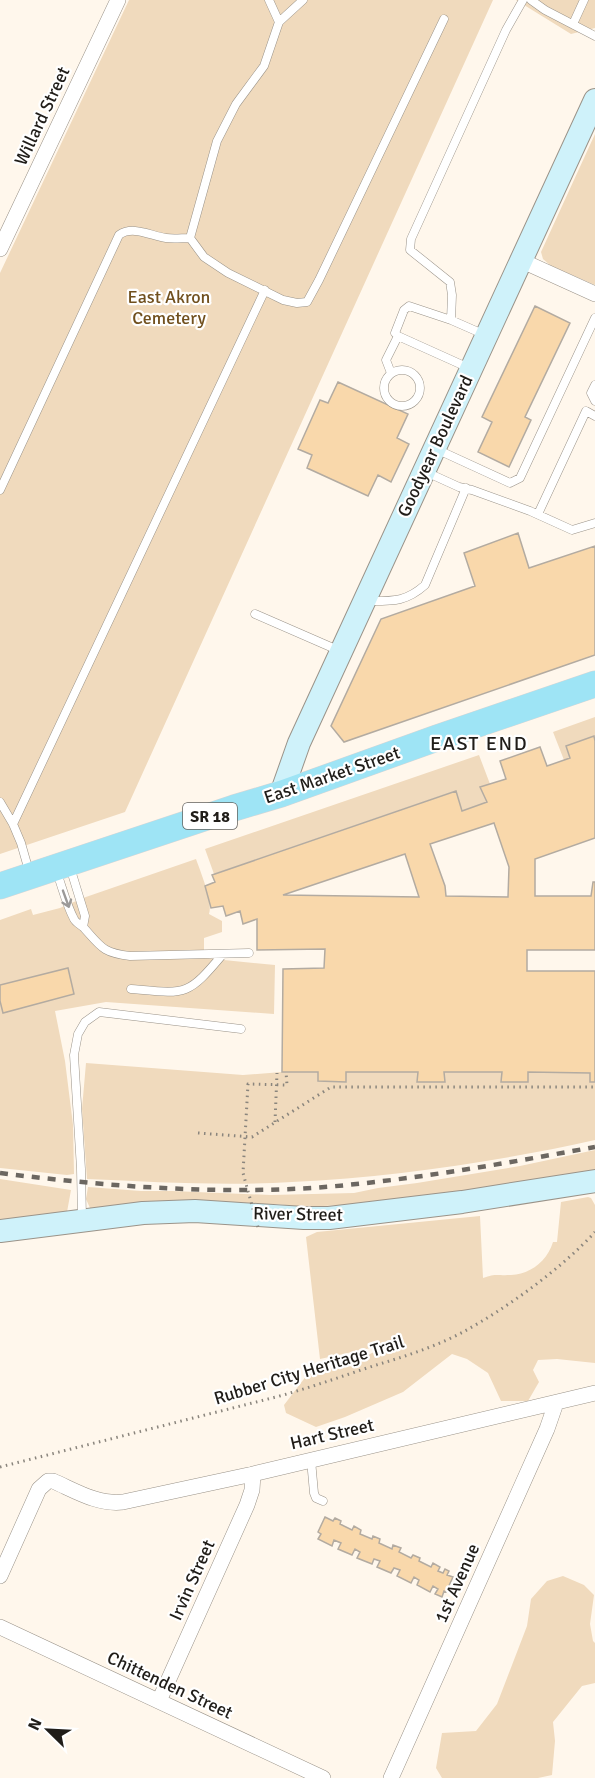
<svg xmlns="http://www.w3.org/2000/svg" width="595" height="1778" viewBox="0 0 595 1778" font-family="Signika,sans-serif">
	<rect width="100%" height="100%" fill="#fff7ec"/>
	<path fill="#f0dabd" d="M129 0H493L125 812 0 854V273Z
		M516 0H595V28L571 34Z
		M595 134V285L551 266 543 259 541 252Z
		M595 717V741L593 737 566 746 570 758 564 760 553 732Z
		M479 755 490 784 480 787 487 802 462 811 455 791 214 874 205 849Z
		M196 859C201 873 213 902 209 914L222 921V932L204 938V958L275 965 274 1014 106 1002 55 1011 65 1061 73 1125 74 1174 67 1175 0 1168V920L31 909 33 915 60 908 83 898Z
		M86 1063 243 1075 282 1072H318V1081L345 1082 346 1072H418V1082H445L444 1072H502V1082H527L528 1072 590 1073V1082H595V1140C496 1162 394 1177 292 1182 224 1186 155 1182 87 1179L82 1109Z
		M595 1150V1173L392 1203 300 1207 278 1204H130L90 1208 86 1199 88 1187 141 1191H172L271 1195 354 1193 378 1188 417 1183 520 1166Z
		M0 1179 71 1190 67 1212 0 1220Z
		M588 1197 591 1198 595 1205V1363L557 1359 538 1360 533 1370 539 1382 528 1401H501L488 1373 467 1359 452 1354 403 1392 345 1417 316 1427 286 1413 284 1405 307 1375 354 1362 382 1348 380 1346 320 1359 306 1237 317 1232 480 1216 483 1278C497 1273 497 1276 511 1275 531 1274 547 1261 553 1242H557L561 1202Z
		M563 1576 584 1585 594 1595 590 1624 593 1641 595 1643V1683L582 1686 553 1722 555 1741 552 1775 538 1778H442L436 1768 442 1733 476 1731 497 1704 527 1626 531 1599 547 1581Z"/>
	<path fill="#f9d8ab" stroke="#b3aba1" stroke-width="1.5" fill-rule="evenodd" d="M535 306 570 323 525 417 531 420 509 467 478 452 492 422 482 417Z
		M338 382 408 414 397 438 409 444 391 482 378 475 368 496 307 468 312 455 298 449 320 400 328 403Z
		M518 533 529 568 595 546V655L344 742 331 726 381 619 475 586 464 553Z
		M594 736 595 741V838L535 859V896H591L593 882H595V950H527V971H595V1082H590V1073L528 1072V1082H501L502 1072H444L445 1082H417L418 1072H346V1082L318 1081V1072H282L283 969 324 968 325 949 257 950V919L243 924 240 911 226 916 223 906 211 908 205 886 215 882 212 875 456 791 462 811 487 802 480 787 506 779 500 761 540 747 547 766 570 758 566 746ZM494 823 509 867 508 897 446 896 445 886 430 844ZM405 854 419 897 283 895Z
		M68 968 74 994 3 1013 0 1001V985Z
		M325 1517 333 1521 335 1518 341 1521 340 1524 352 1530 354 1526 361 1530 360 1534 372 1539 373 1536 380 1539 379 1543 392 1549 393 1545 401 1548 399 1552 411 1558 413 1555 420 1558 419 1561 431 1567 433 1563 440 1567 438 1571 443 1573 445 1569 449 1571 447 1575 453 1577 446 1592 444 1591 442 1597 435 1594 438 1589 433 1586 430 1592 417 1585 419 1580 414 1577 411 1583 397 1576 400 1570 394 1568 391 1573 377 1567 380 1561 374 1559 372 1564 357 1558 360 1552 355 1549 352 1555 338 1549 341 1543 334 1540 332 1546 318 1539 321 1534 318 1532Z"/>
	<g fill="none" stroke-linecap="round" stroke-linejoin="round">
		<g stroke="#9a9389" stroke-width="9">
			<path id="lane" d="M269 0 279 22
				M303 0 279 22 264 66 236 104 217 141 190 238 204 257 228 273 283 300 297 303 307 302 319 280 444 19
				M531 0 545 10 595 36
				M573 24 584 0
				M451 320 409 306 404 310 395 333 398 336 469 368
				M483 334 451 320 452 295 450 282 410 250 411 239 506 30 523 0
				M384 388a18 18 0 1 1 36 0a18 18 0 1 1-36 0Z
				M391 373 386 360 398 336
				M595 385 591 393 595 401
				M436 449 510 483 520 478 595 318
				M426 472 459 487 472 490 530 511 572 530 595 523
				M0 490 119 235C133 225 151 236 166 238 174 239 182 238 190 238
				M538 514 586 411 595 416
				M368 601C393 601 406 602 425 585L466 488
				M255 614 340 651
				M0 802 13 824 21 843 29 871
				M13 824 265 290
				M70 867 85 916 83 927
				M56 870C62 886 66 904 74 919 76 923 81 925 84 928 101 947 103 953 130 956L249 953
				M131 989C186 994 187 997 223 954
				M82 1219 81 1169 74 1055 78 1034 85 1022 99 1012 241 1029
				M311 1460 314 1493 316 1498 323 1501"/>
		</g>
		<g stroke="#9a9389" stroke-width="16">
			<path id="street" d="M0 249 118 0
				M520 260 595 294
				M0 1576 39 1489 48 1481H53C76 1491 98 1505 123 1502L253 1474 595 1393
				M0 1627 323 1778
				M159 1701 247 1505 252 1490 253 1474
				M391 1778 547 1429 556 1403"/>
		</g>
		<g stroke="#9a9389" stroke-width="24">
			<path id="secondary" d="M281 794 299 743 595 100
				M0 1231 143 1213 195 1211 304 1218H329L462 1202 595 1181"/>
		</g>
		<g stroke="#d7d6d6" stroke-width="27">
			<path id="primary" d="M0 886 234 808 281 794 437 738 595 684"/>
		</g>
		<path stroke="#8a857d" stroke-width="3" stroke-dasharray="1.5 4.5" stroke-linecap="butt" d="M275 1122 277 1073
			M198 1133 252 1137 331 1087H595
			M0 1467 276 1397C309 1388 340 1377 373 1366 403 1357 435 1347 463 1332 507 1308 561 1269 595 1232"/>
		<use href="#lane" stroke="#fff" stroke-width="8"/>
		<use href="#street" stroke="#fff" stroke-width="15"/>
		<use href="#secondary" stroke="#cff2fa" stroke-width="22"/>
		<use href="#primary" stroke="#9ee4f5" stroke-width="26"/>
		<path stroke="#6c6761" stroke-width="4.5" stroke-dasharray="8 8" stroke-linecap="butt" d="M0 1173C103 1186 208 1194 312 1188 408 1181 501 1164 595 1147"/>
		<path stroke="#8a857d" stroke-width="3" stroke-dasharray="1.5 4.5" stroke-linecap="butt" d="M258 1227 243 1173 248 1084 287 1085 286 1072"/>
	</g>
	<defs><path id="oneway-shaft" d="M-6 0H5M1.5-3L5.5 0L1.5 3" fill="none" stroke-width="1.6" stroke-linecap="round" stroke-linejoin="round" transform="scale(1.5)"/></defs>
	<use stroke="#9b9998" href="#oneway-shaft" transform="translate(66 899) rotate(70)"/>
	<g text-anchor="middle" stroke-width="4.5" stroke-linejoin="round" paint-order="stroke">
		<rect fill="#fff" stroke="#63615e" stroke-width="1.5" x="183" y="803" width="54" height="26" rx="4.5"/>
		<g font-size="16" font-weight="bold" fill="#201d19">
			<text x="210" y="822">SR 18</text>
		</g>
		<g font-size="18" fill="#201d19" stroke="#fff">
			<text transform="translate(42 116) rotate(-65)" y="6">Willard Street</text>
			<text transform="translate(435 446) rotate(-65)" y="6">Goodyear Boulevard</text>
			<text transform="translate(332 775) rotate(-19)" y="6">East Market Street</text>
			<text transform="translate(298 1214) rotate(1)" y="6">River Street</text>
			<text transform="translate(309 1370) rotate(-17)" y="6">Rubber City Heritage Trail</text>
			<text transform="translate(332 1434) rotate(-13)" y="6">Hart Street</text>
			<text transform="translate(192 1580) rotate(-66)" y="6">Irvin Street</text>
			<text transform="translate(457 1583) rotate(-66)" y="6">1st Avenue</text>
			<text transform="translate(170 1685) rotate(25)" y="6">Chittenden Street</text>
		</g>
		<g font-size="18" fill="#71501e" stroke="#fff">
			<text x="169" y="303">East Akron<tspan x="169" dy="21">Cemetery</tspan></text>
		</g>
		<g font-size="20" letter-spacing="1.5" fill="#201d19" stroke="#fff">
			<text x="479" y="750">EAST END</text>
		</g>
	</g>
	<g transform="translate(48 1730) rotate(294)" stroke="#ffffff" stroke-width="4.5" paint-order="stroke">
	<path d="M0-4.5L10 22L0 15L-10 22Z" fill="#201d19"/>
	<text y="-9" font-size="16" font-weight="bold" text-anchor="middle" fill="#201d19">N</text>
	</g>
</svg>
